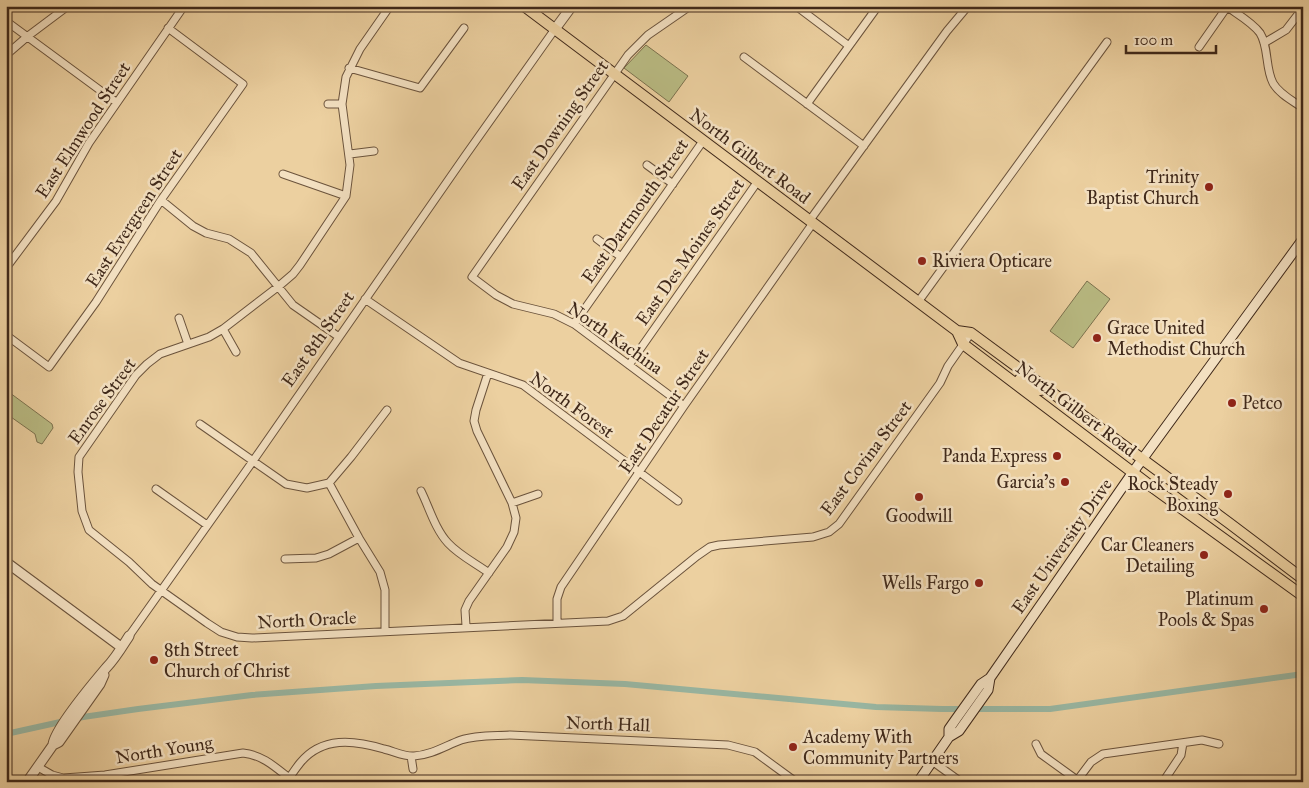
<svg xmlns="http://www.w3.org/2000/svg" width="1309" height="788" viewBox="0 0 1309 788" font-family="'IM FELL Great Primer',serif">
	<rect width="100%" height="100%" fill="#ecd0a0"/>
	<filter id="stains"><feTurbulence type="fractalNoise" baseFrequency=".004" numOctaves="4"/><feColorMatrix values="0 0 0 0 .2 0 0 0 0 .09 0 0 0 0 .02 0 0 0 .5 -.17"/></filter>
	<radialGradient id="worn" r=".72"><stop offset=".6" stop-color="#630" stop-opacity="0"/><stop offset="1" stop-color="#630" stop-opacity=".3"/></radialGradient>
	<path fill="#b9bb83" stroke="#7c724e" d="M646 45 688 76 669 102 624 68Z
		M1087 281 1110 299 1073 348 1050 331Z
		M6 390 52 424 53 428 42 444 37 442 35 434 11 417 6 420 8 415 6 414Z"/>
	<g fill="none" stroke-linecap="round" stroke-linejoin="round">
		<path stroke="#99b7a3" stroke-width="6" d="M6 734 83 717 138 709 252 695 376 686 522 680 625 684 876 707 942 709H1050L1303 674"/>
		<g stroke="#6b533c" stroke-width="9">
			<path id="minor" d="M390 6 360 49 346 77 342 104 350 165 346 196 300 265 293 274 279 286 223 329 209 337 160 354 147 364 136 375 79 457 78 472 82 511 89 530 129 562 152 584 207 623 221 632 237 637 252 638 608 621 623 616 697 556 710 547 719 545 813 537 829 532 839 524 940 383 948 366 971 333
				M796 6 849 46
				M1226 6C1237 14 1252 22 1260 33 1269 47 1265 68 1273 83 1279 94 1293 101 1303 108
				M6 21 116 102
				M1264 43 1286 30 1303 8
				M1199 47 1227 7
				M6 55 28 36 68 6
				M744 57 864 146
				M349 68 420 88 464 28
				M328 104H342
				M807 104 878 6
				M350 154 374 151
				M647 165 673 184
				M283 174 346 196
				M161 200 193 226 206 233 229 239 251 253 293 305 339 337
				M810 220 947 31 968 6
				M597 239 621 257
				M6 268 56 201 89 143 184 6
				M365 299 459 363 523 385 678 501
				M918 302 1107 42
				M179 318 188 344
				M574 324 703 141
				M223 329 236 352
				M6 335 49 367 96 302 161 200 243 84 168 28
				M629 365 758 181
				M684 406 574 324 554 314 513 304 496 295 472 277 628 55 648 35 690 6
				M200 424 286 484 307 488 329 483 351 457 387 410
				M329 483 359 538 380 572 385 590V631
				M156 489 207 525
				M421 491C429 507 435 529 448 543 459 555 475 563 489 573
				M512 503 538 494
				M285 559 316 558 329 554 359 538
				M557 622V599L561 587 684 406 813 223
				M466 626 465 610 469 601 507 547 514 532 516 518 512 503 477 431 474 421 476 410 488 373
				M129 636 253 461 465 156 555 29
				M1036 744 1041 754 1077 780
				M411 756 413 769
				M932 761 961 782
				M38 767 52 775 63 778 78 777 105 775 243 753C262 755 274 766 289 778
				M286 782C291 776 295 769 300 763 322 736 354 740 384 749 393 751 405 757 414 756 431 755 445 746 461 740 476 735 494 736 510 735L728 745 755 752 796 782
				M1076 782 1091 762 1103 754 1202 740 1219 744
				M1163 782 1181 755 1183 743"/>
		</g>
		<g stroke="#6b533c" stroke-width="11">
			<path id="tertiary" d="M555 29 572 6
				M6 562 121 647
				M53 745 59 742 100 684 104 675
				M27 782 53 745C53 731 95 681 106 668 115 659 122 647 129 636"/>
		</g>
		<g stroke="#40291a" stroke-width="11">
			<path id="secondary" d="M949 737V729L956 719 981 684 990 678
				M918 782 949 737 959 731 988 690 990 678 1133 472 1303 239"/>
		</g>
		<g stroke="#40291a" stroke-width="12">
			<path id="primary" d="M524 6 957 331 971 333 1229 523 1303 579
				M957 331 963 344 1148 484 1303 596
				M1020 379 1038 390H1041L1044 387"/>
		</g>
		<use href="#minor" stroke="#f3e0c1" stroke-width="7"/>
		<use href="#tertiary" stroke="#f3e0c1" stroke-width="9"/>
		<use href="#secondary" stroke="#f3e0c1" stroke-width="9"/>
		<use href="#primary" stroke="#ecd0a0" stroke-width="10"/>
	</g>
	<g fill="#8f2418" stroke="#f3e0c1" stroke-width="2">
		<circle cx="1209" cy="187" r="5"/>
		<circle cx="922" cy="261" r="5"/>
		<circle cx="1097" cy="338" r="5"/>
		<circle cx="1232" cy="403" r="5"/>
		<circle cx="1057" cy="456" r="5"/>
		<circle cx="1065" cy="482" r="5"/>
		<circle cx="1228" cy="494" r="5"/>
		<circle cx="919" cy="497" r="5"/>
		<circle cx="1204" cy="555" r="5"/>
		<circle cx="979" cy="583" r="5"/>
		<circle cx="1264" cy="609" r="5"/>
		<circle cx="154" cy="660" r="5"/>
		<circle cx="793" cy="747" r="5"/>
	</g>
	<g text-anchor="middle" stroke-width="5" stroke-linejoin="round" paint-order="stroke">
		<g font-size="18" fill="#40291a" stroke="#f3e0c1">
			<text transform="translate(560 125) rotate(-55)" y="6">East Downing Street</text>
			<text transform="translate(83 130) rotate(-57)" y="6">East Elmwood Street</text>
			<text transform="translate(750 156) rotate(37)" y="6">North Gilbert Road</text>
			<text transform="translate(635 211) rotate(-55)" y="6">East Dartmouth Street</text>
			<text transform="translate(134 218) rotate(-57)" y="6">East Evergreen Street</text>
			<text transform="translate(690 252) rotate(-55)" y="6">East Des Moines Street</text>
			<text transform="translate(615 338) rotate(35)" y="6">North Kachina</text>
			<text transform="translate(318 339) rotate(-55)" y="6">East 8th Street</text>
			<text transform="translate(102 401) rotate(-54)" y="6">Enrose Street</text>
			<text transform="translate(572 405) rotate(36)" y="6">North Forest</text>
			<text transform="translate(1076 409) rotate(37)" y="6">North Gilbert Road</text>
			<text transform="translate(664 411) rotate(-56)" y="6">East Decatur Street</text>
			<text transform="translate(866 458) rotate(-53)" y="6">East Covina Street</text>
			<text transform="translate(1062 546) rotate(-55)" y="6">East University Drive</text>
			<text transform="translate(307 620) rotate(-3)" y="6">North Oracle</text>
			<text transform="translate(608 724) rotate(2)" y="6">North Hall</text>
			<text transform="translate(164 750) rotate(-9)" y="6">North Young</text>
		</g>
		<g font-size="18" fill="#40291a" stroke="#f3e0c1" text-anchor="end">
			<text x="1199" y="183">Trinity<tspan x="1199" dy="21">Baptist Church</tspan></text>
			<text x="932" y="267" text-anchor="start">Riviera Opticare</text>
			<text x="1107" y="334" text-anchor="start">Grace United<tspan x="1107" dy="21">Methodist Church</tspan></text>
			<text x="1242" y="409" text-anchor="start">Petco</text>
			<text x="1047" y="462">Panda Express</text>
			<text x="1055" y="488">Garcia's</text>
			<text x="1218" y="490">Rock Steady<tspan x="1218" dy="21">Boxing</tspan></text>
			<text x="919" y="522" text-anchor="middle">Goodwill</text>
			<text x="1194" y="551">Car Cleaners<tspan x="1194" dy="21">Detailing</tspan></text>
			<text x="969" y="589">Wells Fargo</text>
			<text x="1254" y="605">Platinum<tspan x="1254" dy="21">Pools &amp; Spas</tspan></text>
			<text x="164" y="656" text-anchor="start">8th Street<tspan x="164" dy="21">Church of Christ</tspan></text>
			<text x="803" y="743" text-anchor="start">Academy With<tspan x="803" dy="21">Community Partners</tspan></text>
		</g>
	</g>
	<rect width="1309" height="788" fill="none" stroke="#ecd0a0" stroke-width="25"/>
	<rect x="8" y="8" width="1294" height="773" fill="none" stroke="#40291a" stroke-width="2.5"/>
	<rect x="12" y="12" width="1284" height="763" fill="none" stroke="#40291a"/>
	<path d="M1126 45v8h90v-8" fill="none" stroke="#40291a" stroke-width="2.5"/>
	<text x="1134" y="45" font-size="15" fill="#40291a" stroke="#f3e0c1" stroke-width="4" paint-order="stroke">100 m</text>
	<rect width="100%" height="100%" filter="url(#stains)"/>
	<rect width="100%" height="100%" fill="url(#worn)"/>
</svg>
